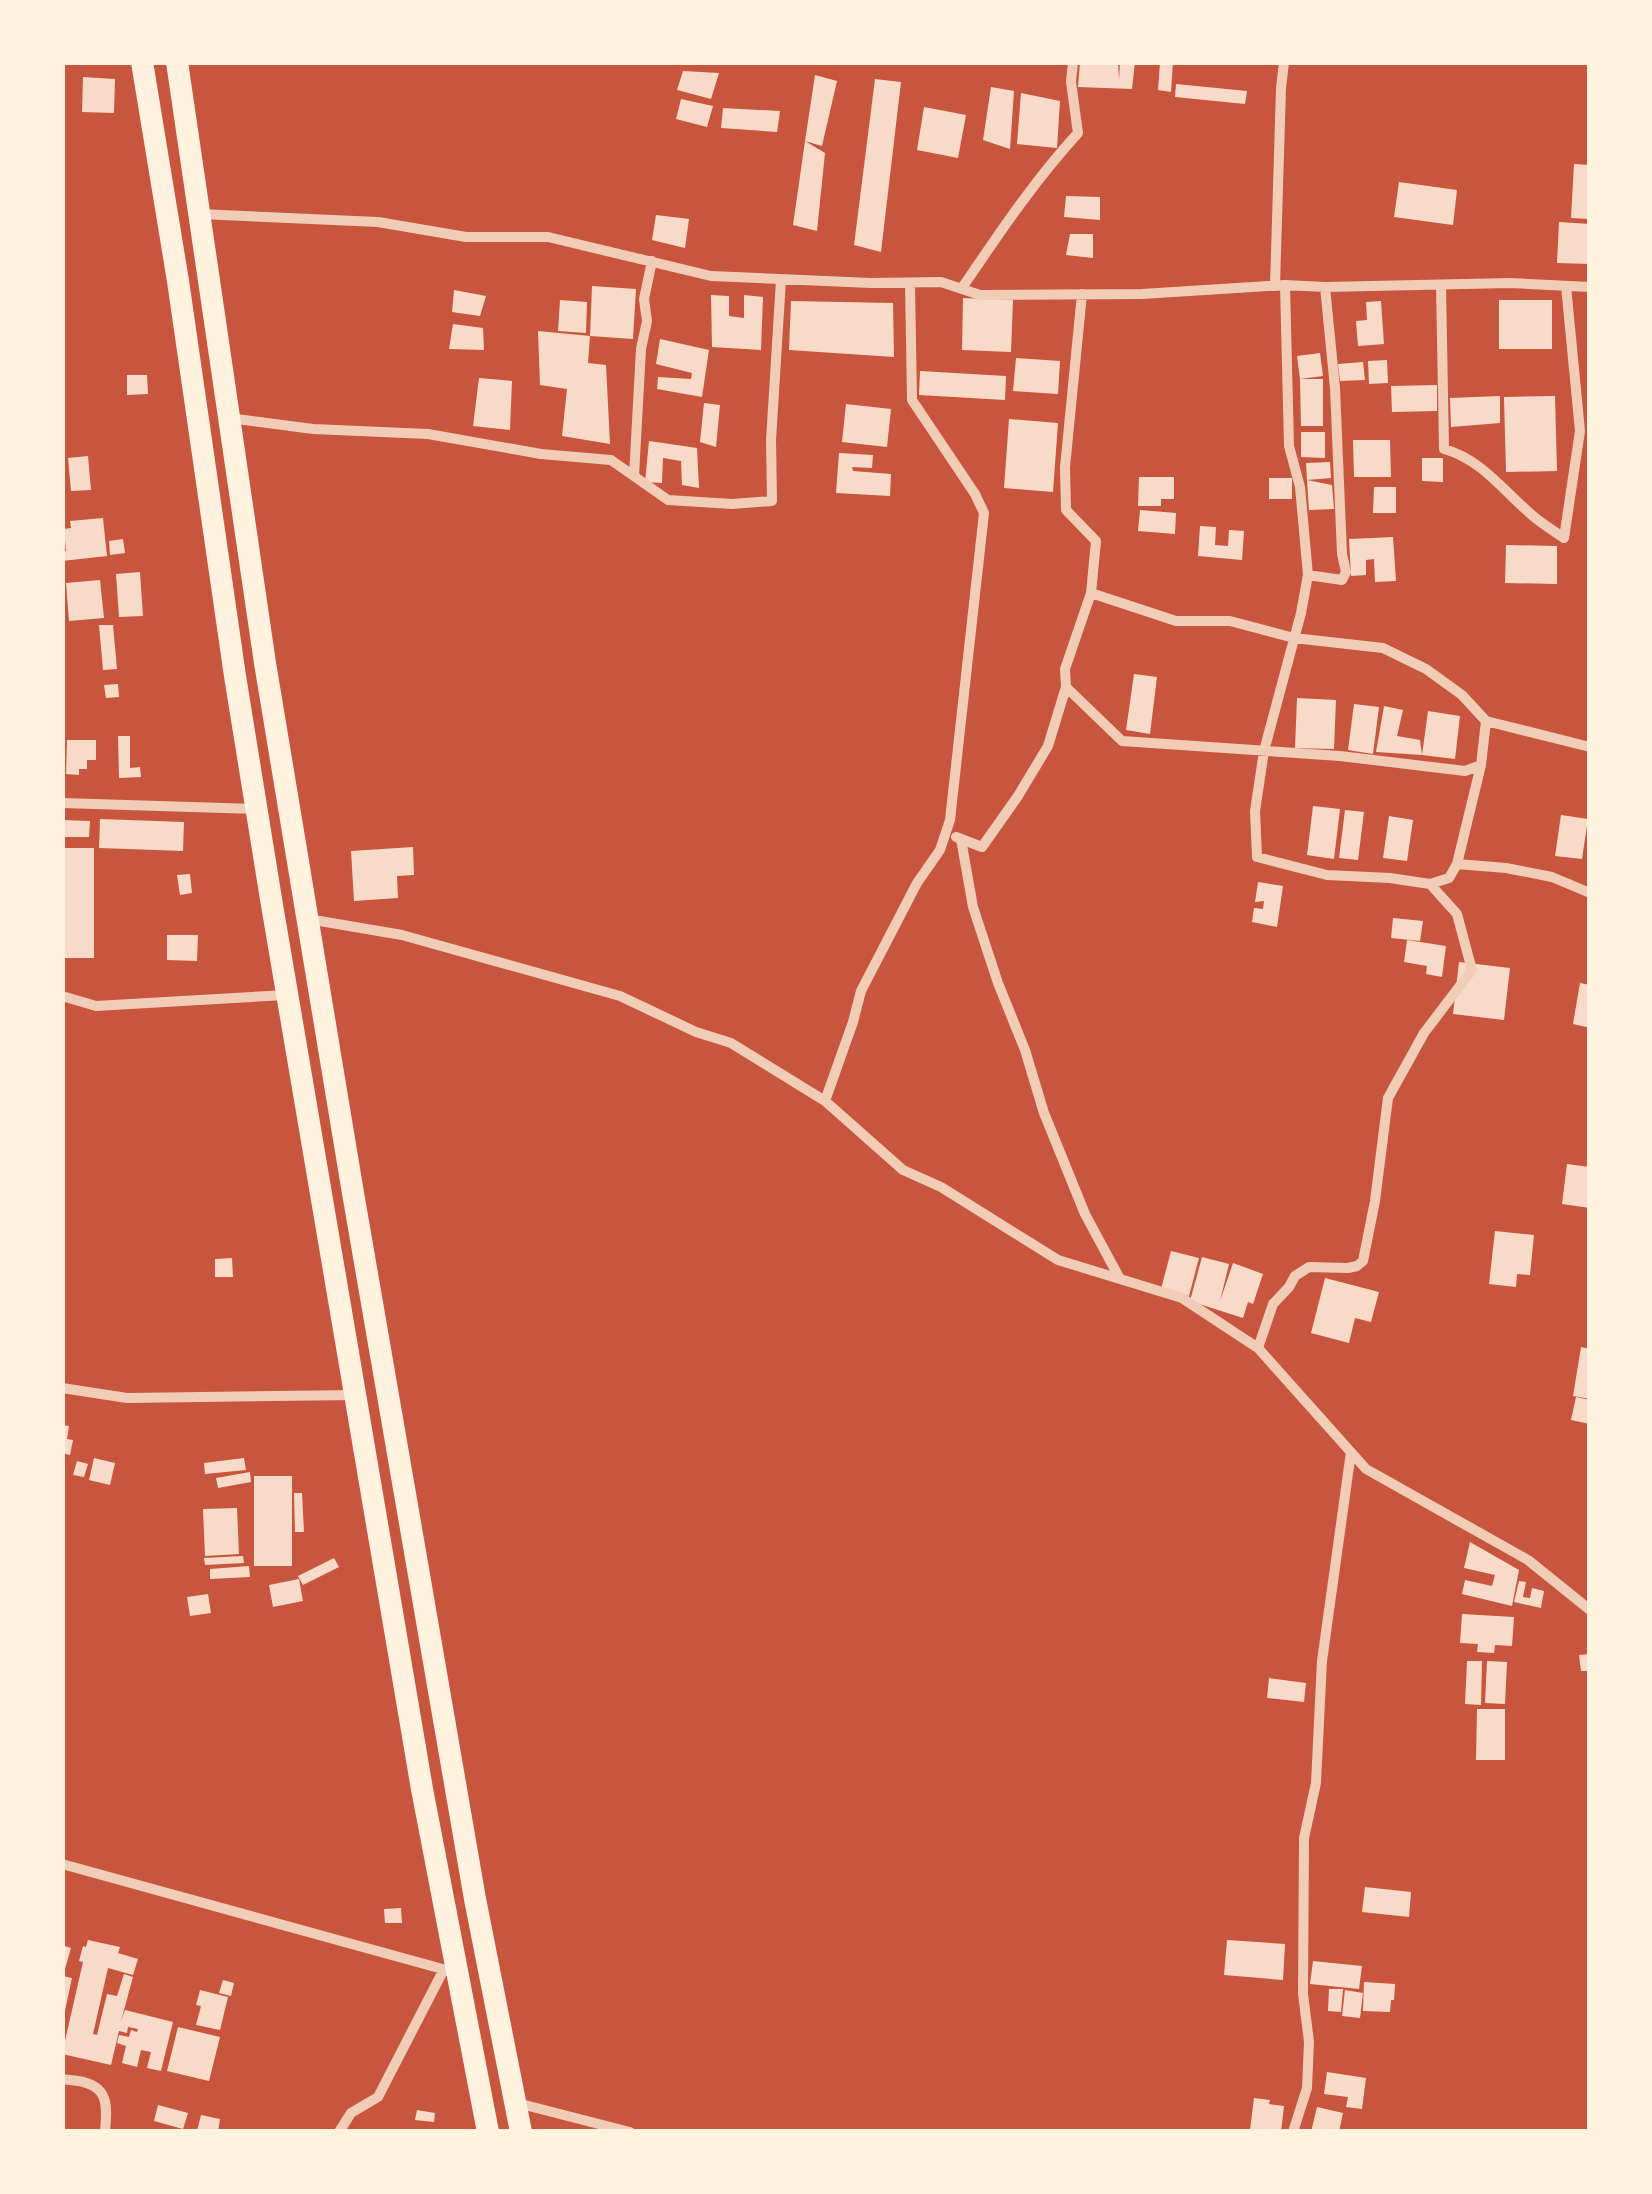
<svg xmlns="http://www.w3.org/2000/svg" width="1652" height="2194" viewBox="0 0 1652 2194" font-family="'Golos Text',sans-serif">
	<rect width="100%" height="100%" fill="#c8553d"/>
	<path fill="#f7dbc8" d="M1080 62H1118L1119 80 1120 62H1135L1132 89 1078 87Z
		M1160 62H1173L1171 92 1158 90Z
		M683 71 719 73 711 99 677 90Z
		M815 75 837 81 822 146 805 141Z
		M83 77 115 79 114 113 82 112Z
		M875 79 901 82 881 252 854 245Z
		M1176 84 1247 91 1245 104 1175 97Z
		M991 87 1014 91 1010 149 983 140Z
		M1021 93 1060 101 1057 148 1017 144Z
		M681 99 713 106 707 127 676 119Z
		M924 107 966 115 958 158 917 150Z
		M723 108 780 111 777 132 721 128Z
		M805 141 825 153 817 231 793 225Z
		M1574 164 1590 165V219L1571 218Z
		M1399 182 1457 190 1453 225 1394 217Z
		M1066 196 1100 197V220L1064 217Z
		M656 215 689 219 685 248 652 240Z
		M1559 222 1590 224V264L1557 263Z
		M1070 234H1093V258L1066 255Z
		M592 286 636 289 633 339 590 336Z
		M454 290 486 296 480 316 452 312Z
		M711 295 729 296V316L744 318V295L763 297 761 350 712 347Z
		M963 298 1013 300 1011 352 962 350Z
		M560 300 587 302 586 333 558 331Z
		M1499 300H1552V349H1499Z
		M791 301 893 303 894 357 789 350Z
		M1381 301 1384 344 1358 346 1356 321 1367 320 1366 302Z
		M453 324 483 328 484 350 449 349Z
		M538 331 590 336 588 363 606 365 610 444 562 436 567 389 540 385Z
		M660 339 709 350 702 397 657 389 658 377 691 379 692 373 656 364Z
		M1320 353 1323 376 1300 379H1323V426H1301L1300 379 1297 356Z
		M1016 358 1060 361 1058 394 1013 391Z
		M1387 360 1388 383 1369 384 1368 361Z
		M1363 362 1365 380 1340 381 1338 364Z
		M920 371 1006 376 1005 400 919 395Z
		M127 375H147L148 394 127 395Z
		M479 378 512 381 510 430 473 426Z
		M1437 385V411L1392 412 1391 386Z
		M1500 396V423L1451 427 1450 398Z
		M1555 396 1557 471 1506 472 1504 397Z
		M704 403 720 405 716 447 700 442Z
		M846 404 891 409 887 447 842 442Z
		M1009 419 1058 423 1053 492 1004 488Z
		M1301 432H1325V458L1301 457Z
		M1353 440H1390L1391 477H1354Z
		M649 441 697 448 699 488 682 485 681 461 663 458 662 483 645 482Z
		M839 453 873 455 872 468 852 467 853 471 891 474 890 496 836 493Z
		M88 456 91 490 71 491 68 458Z
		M1422 458H1443V482L1422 481Z
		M1330 462 1331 478 1307 480 1306 463Z
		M1139 477H1174V499H1161V506H1138Z
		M1269 478H1292V499H1269Z
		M1307 480 1332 485 1334 509 1309 510Z
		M1374 487H1396V513H1373Z
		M1140 510 1176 513 1175 534 1138 531Z
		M103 518 107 556 62 561V552L66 551 64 529 71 528 70 521Z
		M1200 526 1216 527 1215 545 1228 546 1229 530 1244 531 1242 560 1198 556Z
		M1393 537 1396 581 1375 582 1374 559 1366 560V575L1351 576 1349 539Z
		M123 539 125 553 110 555 109 541Z
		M1506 545 1557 546V584L1505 583Z
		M140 572 143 616 119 617 116 574Z
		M100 580 104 618 69 621 66 583Z
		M99 625H113L117 669 103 670Z
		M1134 674 1157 677 1150 734 1126 730Z
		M118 684 119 697 106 698 104 685Z
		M1297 698 1336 700 1334 749 1295 748Z
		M1354 704 1379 707 1373 754 1348 750Z
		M1384 706 1403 710 1397 736 1420 740 1422 755 1376 752Z
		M1428 711 1460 716 1455 759 1422 755Z
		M118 736H130V768L140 767 141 777 119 778Z
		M67 740H96V760H87V769H79V775L66 774Z
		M1313 806 1340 809 1334 859 1307 855Z
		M1345 810 1364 812 1358 860 1339 858Z
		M1561 815 1588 819 1582 859 1555 856Z
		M1389 816 1413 820 1407 861 1383 858Z
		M100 819 184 822 183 851 99 848Z
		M62 820 90 821 89 837H62Z
		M413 847 414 875 397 876 398 898 354 901 351 851Z
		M62 848H94V958H62Z
		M190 874 192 893 180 895 177 875Z
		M1258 882 1283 886 1277 927 1252 922 1254 908 1263 909 1264 901 1255 902Z
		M1393 918 1423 921 1420 941 1391 938Z
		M167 935H198L197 961 167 960Z
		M1407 940 1446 946 1442 977 1426 974 1427 966 1404 962Z
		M1459 962 1510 968 1504 1020 1453 1014Z
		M1580 983 1590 985V1025L1586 1027 1573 1024Z
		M1567 1164 1590 1167V1208L1562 1204Z
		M1495 1231 1534 1235 1530 1275 1517 1274 1516 1287 1489 1284Z
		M1171 1251 1199 1258 1189 1296 1161 1289Z
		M1202 1257 1229 1264 1220 1301 1233 1263 1263 1274 1253 1304 1248 1302 1243 1318 1190 1301Z
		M232 1258 233 1277H215V1259Z
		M1325 1278 1379 1292 1371 1322 1355 1318 1349 1343 1311 1333Z
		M1581 1347 1590 1349V1399L1573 1396Z
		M1576 1397 1590 1400V1424L1571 1420Z
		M62 1425 69 1426 67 1439 73 1440 70 1455 62 1453Z
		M94 1458 115 1463 110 1485 89 1480Z
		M244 1458 246 1470 205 1474 204 1463Z
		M77 1461 88 1464 84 1477 73 1475Z
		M250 1472 251 1482 218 1488 216 1478Z
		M254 1476H292V1566H254Z
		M294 1493H302L304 1532H295Z
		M237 1508 239 1554 205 1556 203 1509Z
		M1470 1542 1519 1570 1512 1606 1462 1594 1465 1580 1492 1586 1495 1575 1464 1568Z
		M243 1556 244 1563 205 1565 204 1558Z
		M334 1558 339 1567 303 1585 298 1576Z
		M249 1566 250 1577 210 1579V1569Z
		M299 1579 303 1601 273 1607 269 1585Z
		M1519 1581 1526 1582 1523 1597 1530 1598 1532 1588 1544 1591 1541 1608 1514 1602Z
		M208 1594 211 1613 190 1616 187 1597Z
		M1462 1614 1514 1617 1512 1646 1495 1645 1494 1653 1477 1652 1478 1644 1460 1643Z
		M1590 1654V1671H1581L1579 1655Z
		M1467 1661H1482L1481 1705 1465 1704Z
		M1487 1661 1507 1662 1505 1704 1485 1703Z
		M1269 1678 1306 1683 1304 1702 1267 1698Z
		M1477 1709H1505V1760H1476Z
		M1365 1887 1411 1892 1409 1917 1362 1912Z
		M401 1908 402 1923H385L384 1909Z
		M88 1940 120 1947 118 1953 138 1959 133 1975 108 1968 93 2034 97 2035 107 1994 117 1996 124 1974 133 1977 121 2021 125 2010 173 2022 161 2071 147 2068 151 2052 141 2050 137 2067 122 2063 126 2046 117 2043 119 2035 129 2037 131 2030 137 2032 138 2029 128 2027 127 2033 119 2031 111 2065 62 2054 83 1962 79 1961 83 1946 86 1947Z
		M1227 1940 1285 1944 1283 1980 1224 1975Z
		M62 1945 71 1948 63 1976 72 1978 64 2015 62 2014Z
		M1313 1961 1362 1966 1359 1989 1310 1984Z
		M223 1980 234 1983 231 1996 219 1993Z
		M1364 1982 1395 1984 1394 2000H1391L1390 2012 1363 2011Z
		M1329 1989H1343L1341 2012 1328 2011Z
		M200 1990 228 1997 220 2030 196 2025 201 2006 196 2005Z
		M1345 1990 1363 1993 1360 2018 1342 2016Z
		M178 2027 220 2037 209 2081 167 2071Z
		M1327 2072 1366 2078 1362 2109 1346 2107 1348 2097 1324 2094Z
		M1254 2098 1270 2100 1269 2104 1284 2106 1281 2132 1250 2130Z
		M158 2105 188 2113 183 2129 154 2121Z
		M1317 2107 1343 2113 1339 2132H1311Z
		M417 2110 435 2113 434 2122 415 2120Z
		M201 2115 220 2119 218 2132 197 2131Z"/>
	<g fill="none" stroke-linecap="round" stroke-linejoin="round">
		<path stroke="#f1ccb7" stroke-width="10" d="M200 214 378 222 466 237H548L711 276 871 283 941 282 980 295 1142 294 1285 285 1325 287 1510 283 1590 287
			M1441 285 1444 449C1484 460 1506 495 1538 520 1546 526 1555 532 1564 538L1580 431 1566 286
			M1275 286 1281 88 1284 62
			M962 288C998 235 1034 181 1078 133L1071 82 1073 62
			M1082 294 1065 467 1066 510 1096 541 1091 593 1176 621H1230L1294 638 1383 648 1426 669 1462 695 1486 721 1481 765 1465 771 1340 756 1122 741 1066 687 1065 669 1091 593
			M229 418 313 429 428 434 541 454 611 460 668 500 732 504 772 501 771 440 781 280
			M634 476 641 349 647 321 644 299 652 261
			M1308 575 1342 580 1346 572 1342 554 1335 388 1325 287
			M1486 721 1590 747
			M62 803 256 809
			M956 837 982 847 1018 796 1048 746 1066 687
			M961 839 973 907 998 983 1025 1050 1044 1113 1085 1214 1120 1279
			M1457 864 1506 868 1552 877 1590 893
			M1430 884 1449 878 1457 864 1481 765
			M308 919 402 935 620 996 696 1032 731 1043 825 1101 903 1170 941 1187 1058 1260 1182 1298 1258 1348 1366 1469 1528 1560 1590 1610
			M62 996 96 1006 286 995
			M825 1101 853 1022 861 991 917 883 940 850 950 820 984 513 975 494 912 400 910 283
			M1258 1348 1273 1304 1289 1287 1295 1276 1309 1267 1348 1268 1357 1266 1363 1261 1375 1201 1388 1098 1424 1033 1472 970 1457 914 1430 884 1390 878 1327 875 1257 857 1255 811 1264 751 1301 613 1308 575 1300 487 1289 446 1285 285
			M62 1388 127 1398 356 1395
			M62 1864 457 1973
			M62 2079C68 2080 73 2080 78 2081 110 2086 107 2107 105 2132
			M517 2103 630 2132
			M339 2132 351 2113 378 2097 443 1971
			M1293 2132 1307 2088 1309 2042 1303 1994 1304 1838 1316 1783 1322 1661 1351 1452"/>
		<path stroke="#fff3e0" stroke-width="22" d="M142 62 178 281 235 676 271 899 422 1789 488 2132
			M177 62 265 663 353 1193 475 1899 521 2132"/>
	</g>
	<rect width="1652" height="2194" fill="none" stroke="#fff3e0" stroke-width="130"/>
</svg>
